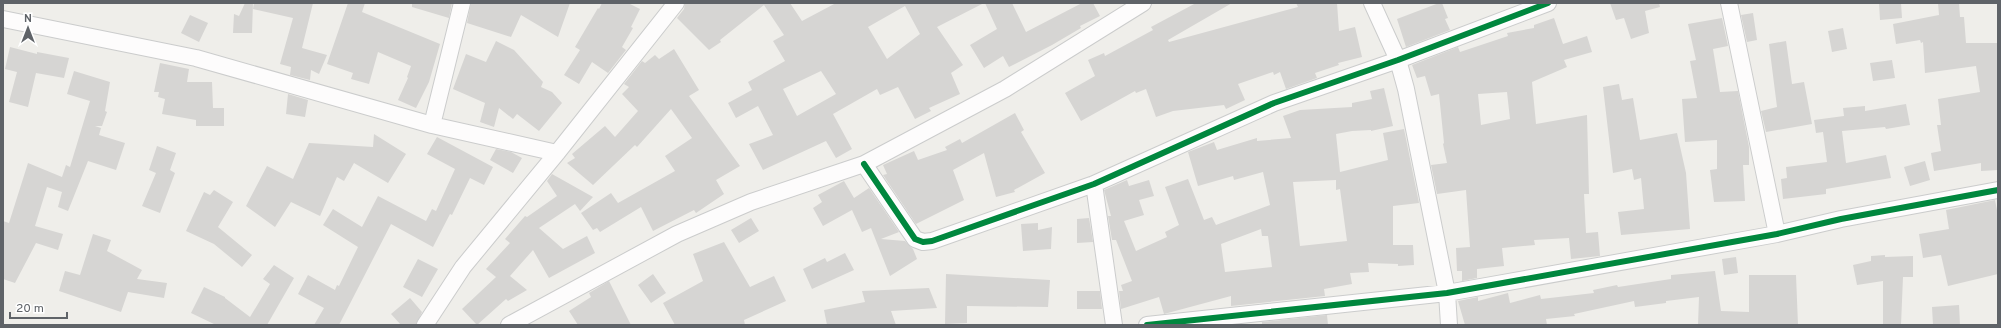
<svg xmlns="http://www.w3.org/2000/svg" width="2001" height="328" viewBox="0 0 2001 328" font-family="Overpass,sans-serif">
	<rect width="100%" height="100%" fill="#efeeea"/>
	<path fill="#d6d5d3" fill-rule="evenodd" d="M245 3H253L252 33H233L234 14 239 16Z
		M254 3H313L302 48 327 55 319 74 311 70 310 80 290 75 291 67 280 64 293 18 253 9Z
		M348 3H365L362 12 440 44 429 82 416 108 398 100 408 78 407 77 411 66 378 52 369 84 351 79 353 73 327 64Z
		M412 3H452L449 18 412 7Z
		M471 3H570L558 37 521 15 511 37 467 23Z
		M602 3H628L640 9 631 27 633 28 622 47 626 50 608 73 592 62 579 84 564 75 580 50 575 47 598 8 599 9Z
		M685 3H790L802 21 836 3H984L937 27 963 65 951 73 960 94 929 108 931 111 915 119 898 87 880 95 877 89 833 114 852 149 836 158 826 141 763 170 749 144 773 135 758 106 736 118 728 103 752 90 748 82 785 61 773 41 784 35 764 5 720 40 721 42 709 50 677 18 684 9ZM905 6 920 34 887 59 868 27ZM821 71 836 94 797 116 783 89Z
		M985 3H1012L1026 32 1082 3H1093L1100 16 1080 26 1081 28 1052 45 1009 67 1003 56 984 68 970 45 997 29Z
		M1196 3H1232L1168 40 1169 42 1298 7 1296 3H1337L1339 31 1355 27 1362 57 1338 63 1339 65 1315 73 1317 78 1286 89 1280 72 1274 75 1273 72 1238 84 1245 100 1226 109 1224 105 1173 111 1156 117 1146 89 1136 93 1135 91 1081 121 1065 93 1095 76 1088 60 1104 53 1105 56 1153 30 1151 27Z
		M1439 3H1442L1448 18 1445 19 1450 30 1406 47 1397 19Z
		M1610 3H1659L1660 7 1645 11 1649 33 1631 39 1624 18 1616 20Z
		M1879 3H1901L1902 18 1880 20Z
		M1938 3H1959L1960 17H1964L1966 43H1998V170L1981 171V163L1934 171 1931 153 1941 151 1937 125H1941L1938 99 1980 92 1976 66 1925 73 1923 42 1921 43 1920 40 1896 44 1893 24 1939 15Z
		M1753 13 1757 40 1747 42 1741 15Z
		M190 15 208 23 199 42 181 33Z
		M1554 18 1563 44 1587 36 1592 52 1564 60 1567 67 1532 82 1536 124 1587 115 1589 194H1584L1586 233 1598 232 1600 256 1571 259 1569 238 1534 240 1535 245 1502 248 1504 266 1477 269V278L1462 281V271H1457L1456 248 1470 247 1466 190 1437 194 1431 165 1447 163 1443 144 1444 143 1439 94 1431 96 1425 76 1417 78 1412 65 1458 47 1460 52 1508 36 1507 33 1534 28V25ZM1507 92 1510 119 1481 125 1478 94Z
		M1722 18 1728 46 1713 49 1720 92 1738 91 1749 147V165H1743L1745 201 1714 202 1710 170 1717 169V140L1685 142 1682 99 1697 98 1690 61 1696 60 1688 24Z
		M1843 28 1847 49 1832 52 1828 31Z
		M496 41 514 50 543 82 541 87 552 92 562 103 539 131 517 114 513 119 499 108 494 127 480 122 485 103 453 89 466 54 486 62Z
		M1786 41 1792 84 1804 82 1812 124 1766 132 1761 111 1777 107 1769 44Z
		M10 47 37 54V52L69 58 64 78 36 73 28 107 9 102 17 72 5 69Z
		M674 49 699 90 689 96 740 166 716 180 724 194 696 213 694 210 653 231 641 207 600 232 597 228 593 230 581 213 611 193 618 203 675 171 665 156 692 138 671 109 637 147 635 145 593 185 567 163 575 158 572 154 605 126 615 137 638 111 622 94 629 87 624 84 642 61 645 63 655 55 659 59Z
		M1892 60 1895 78 1873 81 1870 63Z
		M160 63 189 69 187 82H212L213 108H224V126H196V120L162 114 165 99 158 97 159 92H154Z
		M74 71 110 82 105 111 107 112 102 126H95L101 128 99 135 125 143 116 170 88 161 68 211 58 207 62 192 47 187 35 226 63 234 58 250 36 243 15 283 3 279V221L9 223 28 163 62 177 66 165 70 167 90 101 67 94Z
		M1619 84 1622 100 1633 98 1640 140 1677 133 1686 173 1690 229 1621 235 1618 212 1644 209 1641 178 1634 180 1632 169 1613 173 1603 87Z
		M1384 88 1393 126 1371 131V130L1352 131 1336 134 1340 172 1388 160 1383 133 1404 129 1419 203 1393 206V245H1413L1414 265 1398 266V264L1368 263 1369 272 1350 273 1352 284 1324 289 1325 296 1231 306V296L1164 314 1159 297 1121 309 1119 291H1123L1121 285 1132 281 1116 240H1112L1108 216H1111L1104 190 1127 180 1129 186 1149 180 1154 196 1139 200 1144 215 1124 221 1136 251 1167 237 1165 232 1179 225 1165 187 1188 179 1204 220 1212 217 1216 225 1270 205 1263 172 1234 180 1233 176 1198 186 1188 152 1214 142 1217 150 1257 138V141L1291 138 1283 116 1300 110 1352 107V103L1372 99 1370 91ZM1336 180V190L1340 189 1347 241 1300 246 1293 182ZM1261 229 1262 236H1268L1272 267 1225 272 1221 244Z
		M288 94 308 100 305 117 286 114Z
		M1906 104 1910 125 1886 129 1885 127 1842 131 1846 163 1886 155 1891 178 1826 189V194L1783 199 1781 179 1787 178 1786 167 1827 162 1823 132 1816 133 1814 120 1844 116 1843 108 1865 106V111Z
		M1015 113 1024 130 1021 132 1045 173 1014 190 1015 192 996 197 984 153 953 170 964 200 916 224 883 175 887 174 883 165 914 151 918 160 947 150 945 147 960 139 962 143Z
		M374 134 406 154 388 183 354 163 344 181 337 177 320 216 291 202 275 227 246 206 267 166 293 179 309 143 373 147Z
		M437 137 493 167 484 185 470 178 452 215 450 214 433 247 391 224 339 325H314L324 308 298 294 308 275 335 290 337 285 339 286 358 247 323 225 333 209 362 227 378 196 426 221 432 209 436 211 455 169 427 154Z
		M157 146 176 153 170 170 175 173 160 213 142 206 156 173 149 170Z
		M496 149 511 152 522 158 513 173 490 160Z
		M1925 161 1930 180 1910 186 1904 167Z
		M552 174 593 197 580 211 575 204 539 228 563 249 587 236 595 253 549 278 533 250 510 276 527 290 508 301 506 299 477 325 462 309 496 277 486 269 510 243 505 239 525 216 527 217 557 196 547 181Z
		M844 181 854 198 869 188 899 232 881 239 905 241 913 249 917 259 890 276 871 228 862 232 852 210 823 226 813 208 822 202 818 195Z
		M214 190 233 202 218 227 252 255 242 267 214 244 186 231 204 192 210 195Z
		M1995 200 1998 215V274L1948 286 1941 255 1923 258 1919 234 1949 229 1946 210Z
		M751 218 759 231 739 243 731 230Z
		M1089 218 1093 242 1077 243V219Z
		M1038 223V230L1052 227 1051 249 1023 251 1021 224Z
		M93 234 111 240 107 251 142 270 137 279 167 283 164 298 128 292 121 312 59 291 65 271 80 275Z
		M724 242 750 287 774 276 786 301 744 320 745 325H675L663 303 703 281 693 254Z
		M845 253 854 270 812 289 803 269 825 258 827 262Z
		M1885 255V257L1913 256V277H1903L1901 325H1883V281L1857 285 1853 265 1871 261V256Z
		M1736 257 1738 273 1724 275 1722 259Z
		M418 259 438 269 422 297 403 287Z
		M274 265 294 278 267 325H216L191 313 204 287 225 297V298L250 317 270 284 263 279Z
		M1715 271 1721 311 1749 312V275H1796L1798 325H1698L1699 297 1666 301V303L1635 307 1634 301 1574 314 1575 316 1546 319 1547 325H1465L1458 301 1478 297V301L1508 293 1510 303 1540 295 1541 299 1594 293 1593 290 1617 285 1618 287 1671 279V275Z
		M653 274 666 293 651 303 638 285Z
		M946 274 1050 280 1048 307 967 306V323L945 324Z
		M609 281 631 325H578L569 311 591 297 589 293Z
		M929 288 937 308 891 311 896 325H827L824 310 865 302 862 291Z
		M1077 291H1100L1102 309H1077Z
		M410 298 422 312 416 325H401L391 314Z
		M1959 305 1960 325H1933L1932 307Z
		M1327 315 1328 325H1262V322Z"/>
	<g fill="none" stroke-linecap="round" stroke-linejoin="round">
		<g stroke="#cbcccc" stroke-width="18">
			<path id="minor" d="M1372 3 1398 60 1406 89 1447 293 1449 325
				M1729 3 1777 234
				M3 19 196 58 432 125 557 153
				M432 125 462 3
				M864 164 915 239 923 242 932 241 1094 184 1274 103 1398 60 1548 3
				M1094 184 1114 325
				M425 325 463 267 557 153 676 3
				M509 325 677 234 751 202 864 164 1005 89 1143 3
				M1147 325 1447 293 1777 234 1841 219 1998 190"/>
		</g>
		<use href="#minor" stroke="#fdfcfc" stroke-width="16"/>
		<g stroke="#fff" stroke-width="8">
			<path id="cycleway" d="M864 164 915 239 923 242 932 241 1094 184 1274 103 1398 60 1548 3
				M1147 325 1447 293 1777 234 1841 219 1998 190"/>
		</g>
		<use href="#cycleway" stroke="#00873e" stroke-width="6"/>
	</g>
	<rect width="2001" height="328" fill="none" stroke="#5f6368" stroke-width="8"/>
	<g transform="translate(28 28)" stroke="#ffffff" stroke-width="3" paint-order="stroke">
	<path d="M0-3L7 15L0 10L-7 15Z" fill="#5f6368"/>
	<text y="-6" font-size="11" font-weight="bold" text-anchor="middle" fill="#5f6368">N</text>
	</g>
	<path d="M10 312v6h57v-6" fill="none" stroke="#5f6368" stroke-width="2"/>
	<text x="16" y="312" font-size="12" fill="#5f6368" stroke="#ffffff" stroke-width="3" paint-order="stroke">20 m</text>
</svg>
